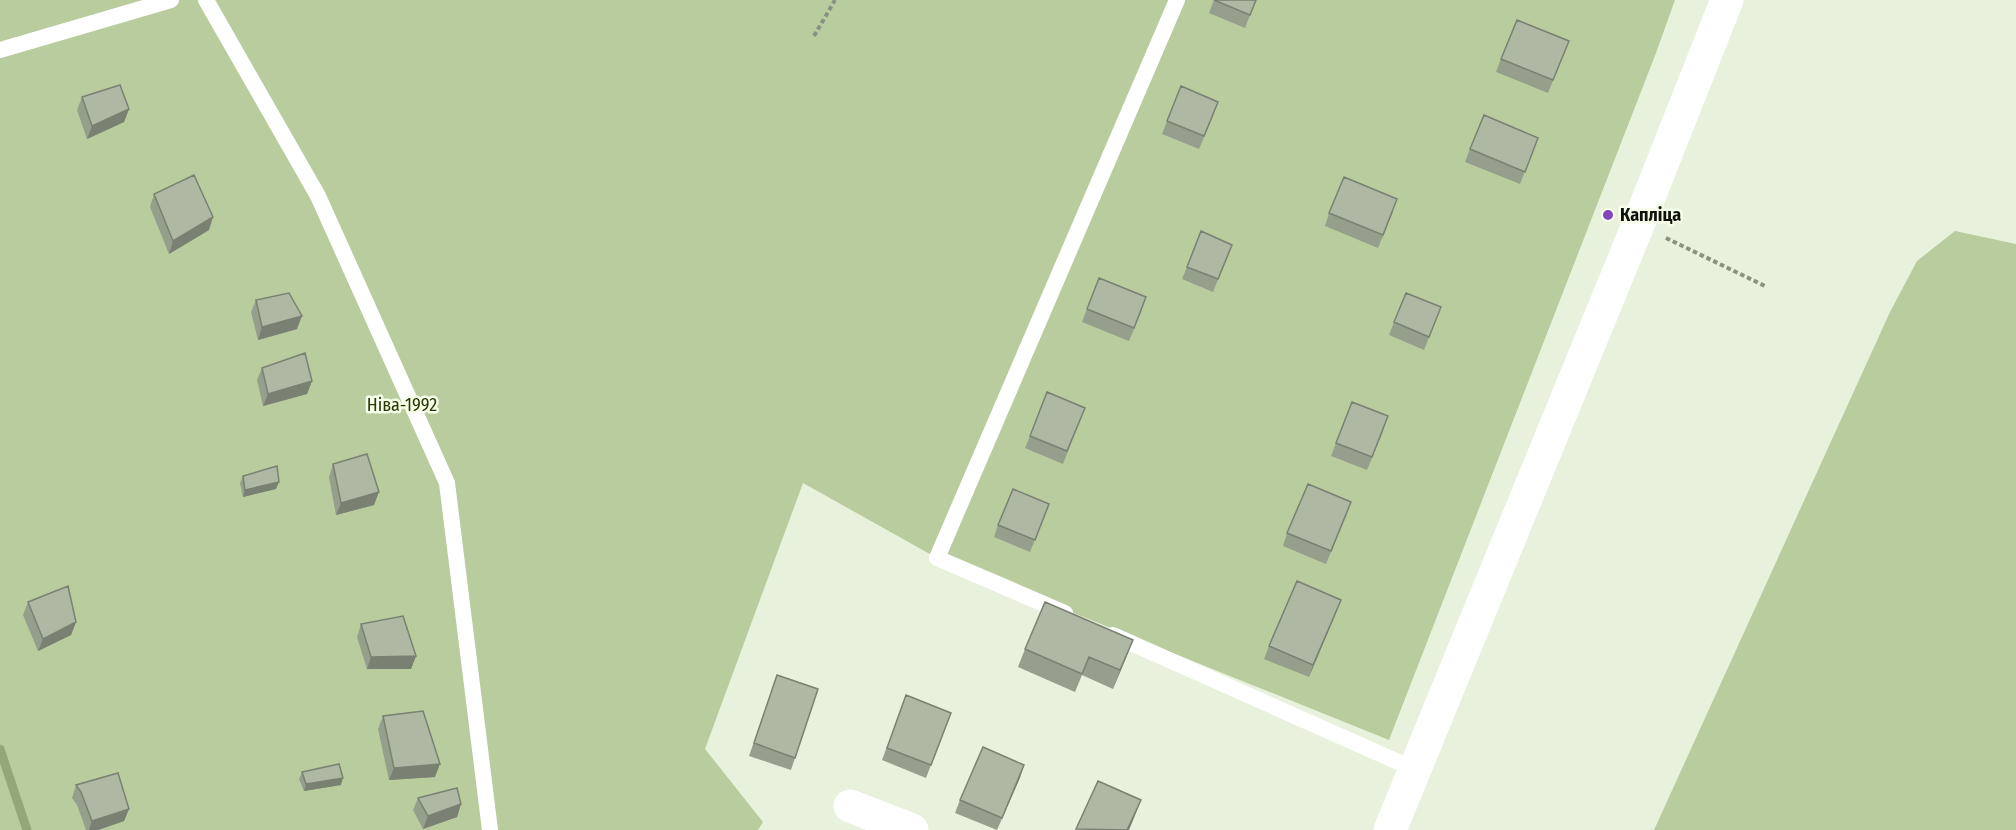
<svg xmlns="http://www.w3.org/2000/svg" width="2016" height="830" viewBox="0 0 2016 830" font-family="'Fira Sans Condensed',sans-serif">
	<rect width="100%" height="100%" fill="#e8f1db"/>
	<path fill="#b9cc9e" d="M0 0H1675L1656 53 1389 740 937 558 803 483 705 749 763 822 758 830H0Z
		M1955 231 2016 244V830H1654L1890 312 1917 261Z"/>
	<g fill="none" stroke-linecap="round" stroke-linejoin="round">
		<path stroke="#95a779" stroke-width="9" d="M0 749 27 830"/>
		<path stroke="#8b9181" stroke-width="4" stroke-dasharray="4.5 3" stroke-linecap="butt" d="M814 36 835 0
			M1666 238 1767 287"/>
		<path stroke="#fff" stroke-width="16" d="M206 0 318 196 447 483 490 830
			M0 50 171 0
			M1065 613 937 558 1177 0
			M1113 635 1414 769"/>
		<path stroke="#fff" stroke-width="33" d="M850 806 912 830"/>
		<path stroke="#fff" stroke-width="33" d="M1390 830 1638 225 1727 0"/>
	</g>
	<path fill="#969e8c" d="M1214 0H1256L1245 28 1209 13Z
		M1569 41 1548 93 1496 72 1501 59Z
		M82 97 129 109 124 122 87 139 77 110Z
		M1214 114 1199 149 1162 134 1167 121Z
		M1538 138 1520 184 1465 162 1470 149Z
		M154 194 209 230 169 254 150 207Z
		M1393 212 1378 248 1325 226 1329 213Z
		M1232 245 1213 292 1182 279 1187 267Z
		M256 300 297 329 258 340 251 312Z
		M1087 309 1142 310 1129 341 1082 322Z
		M1436 320 1424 350 1389 335 1394 322Z
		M262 368 312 381 307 394 263 406 257 380Z
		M1085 408 1063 464 1025 448 1030 436Z
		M1384 429 1367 470 1331 456 1336 443Z
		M333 464 374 505 336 515 329 477Z
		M243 476 276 489 243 497 240 483Z
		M1049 504 1030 552 994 537 998 525Z
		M1347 514 1326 564 1283 546 1287 533Z
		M1341 600 1309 677 1264 659 1269 646Z
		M28 602 76 622 71 635 38 651 23 615Z
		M361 624 416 656 411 669H367L357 637Z
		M1133 640 1113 689 1082 675 1075 692 1018 667 1025 649Z
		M777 675 818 689 791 770 749 756Z
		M906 695 951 713 926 778 882 760Z
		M383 716 435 777 389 780 378 729Z
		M1024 765 997 830 955 813 960 800Z
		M302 772 341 785 304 791 299 779Z
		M76 785 129 809 124 821 98 830H86L77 805 72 798Z
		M418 798 461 804 457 817 423 829 413 810Z"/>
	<path fill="#7a8172" d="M129 109 124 122 87 139 92 126Z
		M213 217 209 230 169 254 173 241Z
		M302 316 297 329 258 340 262 327Z
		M312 381 307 394 263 406 268 394Z
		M279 482 276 489 243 497 245 490Z
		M379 492 374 505 336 515 341 503Z
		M1341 600 1336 613 1309 677 1313 665Z
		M76 622 71 635 38 651 43 639Z
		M1133 640 1126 658 1113 689 1120 670Z
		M416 656 411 669H367L371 657Z
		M440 764 435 777 389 780 394 768Z
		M1024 765 1020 778 997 830 1002 818Z
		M343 778 341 785 304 791 306 784Z
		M1141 800 1136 813 1129 830H1127Z
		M461 804 457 817 423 829 428 816Z
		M129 809 124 821 98 830H89L92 821Z"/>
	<path fill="#afb8a3" stroke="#7a8172" stroke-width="1.5" d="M1214 0H1256L1250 15Z
		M1517 20 1569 41 1553 80 1501 59Z
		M120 85 129 109 92 126 82 97Z
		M1181 86 1218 102 1204 136 1167 121Z
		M1484 115 1538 138 1525 172 1470 149Z
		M194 175 213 217 173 241 154 194Z
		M1344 177 1397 199 1383 235 1329 213Z
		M1201 231 1232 245 1218 279 1187 267Z
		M1099 278 1146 297 1134 328 1087 309Z
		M289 293 302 316 262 327 256 300Z
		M1406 293 1441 307 1429 337 1394 322Z
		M305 353 312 381 268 394 262 368Z
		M1047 392 1085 408 1067 451 1030 436Z
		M1352 402 1388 416 1372 457 1336 443Z
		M367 454 379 492 341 503 333 464Z
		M277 466 279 482 245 490 243 476Z
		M1308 484 1351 502 1331 551 1287 533Z
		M1013 489 1049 504 1035 540 998 525Z
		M1297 581 1341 600 1313 665 1269 646Z
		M68 586 76 622 43 639 28 602Z
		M1045 602 1133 640 1120 670 1089 657 1082 674 1025 649Z
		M403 616 416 656 371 657 361 624Z
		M777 675 818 689 795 758 754 743Z
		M906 695 951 713 931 765 887 748Z
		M423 711 440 764 394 768 383 716Z
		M983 747 1024 765 1002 818 960 800Z
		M339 764 343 778 306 784 302 772Z
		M118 773 129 809 92 821 81 792 76 785Z
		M1098 781 1141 800 1127 830 1076 829Z
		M457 788 461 804 428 816 418 798Z"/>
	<circle fill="#8445ba" stroke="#f5fee8" stroke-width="2" cx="1608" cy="215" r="6"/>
	<g text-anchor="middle" stroke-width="5" stroke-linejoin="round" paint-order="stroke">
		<g font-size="18" font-weight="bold" fill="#0f120a" stroke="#f5fee8" text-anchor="start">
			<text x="1620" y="221">Капліца</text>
		</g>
		<g font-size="18" fill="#283902" stroke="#f5fee8">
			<text x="402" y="411">Ніва-1992</text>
		</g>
	</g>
</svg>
